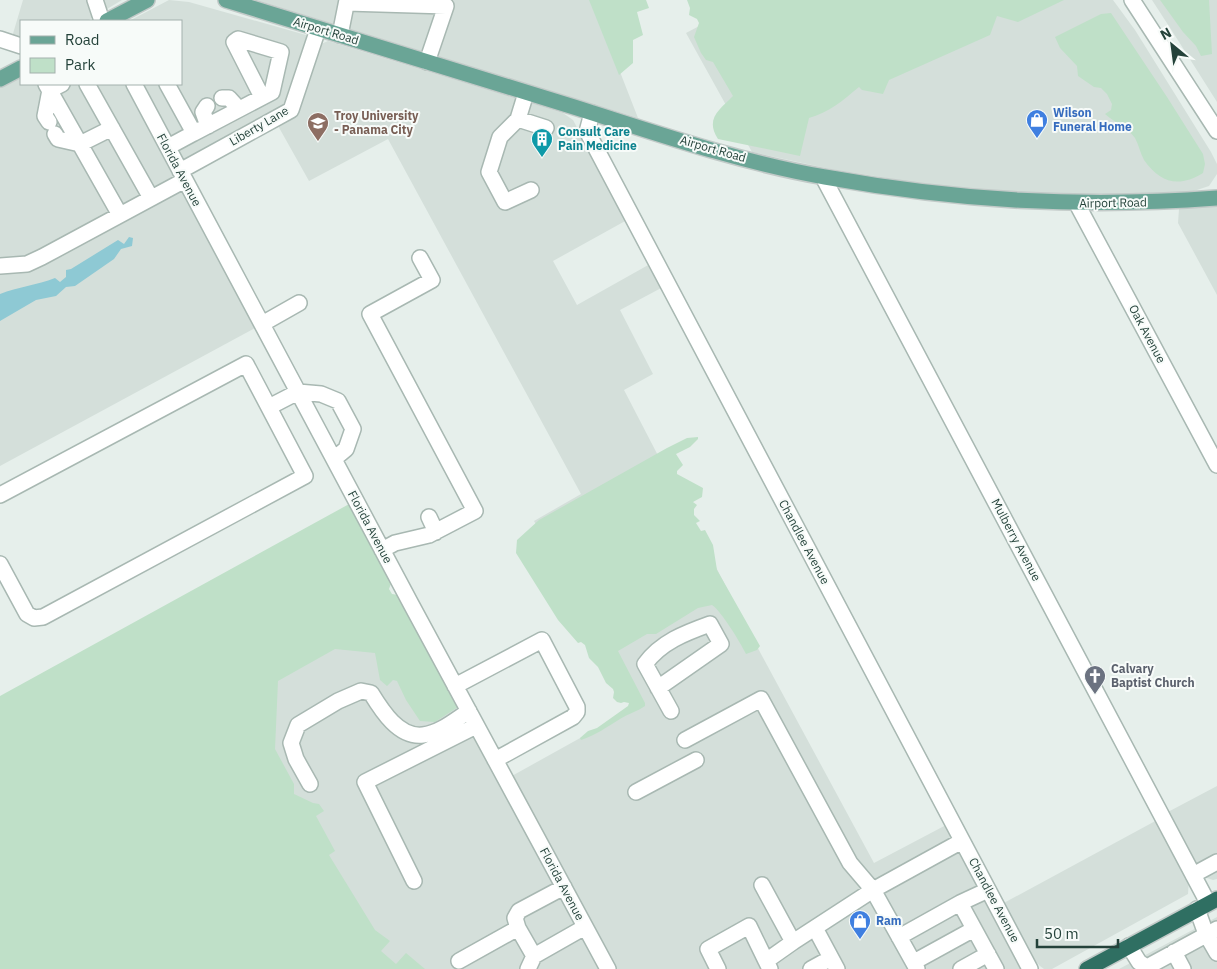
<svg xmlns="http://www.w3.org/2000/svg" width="1217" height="969" viewBox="0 0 1217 969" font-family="'IBM Plex Sans',sans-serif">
	<rect width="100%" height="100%" fill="#e6efeb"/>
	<path fill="#d4dfda" d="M23 0H122L87 21H21V40L12 37Z
		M169 0 189 2 306 35 308 39 286 104 182 163 141 84H181V21H129Z
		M256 0H592L638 118Z
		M693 0H1113L1135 30 1211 152 1217 164V174L1209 186 1188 193 1084 195 1041 194 977 190 906 181 830 169 752 152 686 33 703 24Z
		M1152 0H1217V102L1174 34Z
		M328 41 541 106 563 113 573 120 627 220 553 261 577 305 650 264 663 287 620 310 653 374 624 390 761 654 874 863 948 824 1022 969H615L510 777 636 707 534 521 581 494 388 139 309 181 277 124 300 108 319 48 321 44Z
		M21 76V84H127L257 327 0 466V87Z
		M1217 206V295L1178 223 1179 209Z
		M402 598 601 969H384L232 692Z
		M1217 786V879L1213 880 1204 877 1200 872 1166 813Z
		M1159 819 1189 879 1188 894 1052 969H1044L1040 966 1027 952 1002 904Z
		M1217 917V969H1119Z"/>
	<path fill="#bfe0c8" d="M589 0H646L649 8 637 12 643 35 633 40V63L619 75Z
		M687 0H1064L1018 22 997 16 990 35 889 80 883 94 862 90 859 87C842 101 830 112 809 118L800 156 718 139C705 119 719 110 733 96L713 62 706 60 701 53 694 37 699 23 697 19 689 15 690 8Z
		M1160 0H1209L1212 54 1201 56 1196 46 1183 32Z
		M1111 13 1167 97 1203 154 1205 164 1203 173C1179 188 1160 183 1144 160 1140 153 1139 145 1135 138 1128 128 1114 122 1105 114L1111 110 1112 104 1107 94 1101 88 1094 87 1078 76 1077 66 1060 48 1055 37 1101 14Z
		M698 437V439L690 447 676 454 683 465 677 471V474L703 488 702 497 693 502 697 505 694 509V515L700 521 696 523 701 531 705 530 713 545 717 570 760 646 757 650 746 654C740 642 722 612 712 605L698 608 656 634H647L618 651 645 703V706C638 711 628 714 620 719 607 727 596 735 581 740L580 738 588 731 597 728 628 706 629 703 624 702 621 703 617 702 613 698 614 692 613 689 606 683 598 667 589 658 585 645 581 642 578 643 558 620 516 553 517 540 539 520 667 448 687 438Z
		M351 503 392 581 389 589 392 594 398 595 458 707 435 722 420 721 406 700 397 681 393 680 387 686 380 680 375 653 335 649 278 681 275 749 294 784V794L313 803 319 804 324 811 316 816 335 851 329 855 375 930 390 941 381 951 396 964 406 953 425 969H0V696Z"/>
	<path fill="#8ec9d4" d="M129 237 133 238 132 246 121 249 114 259 75 286 66 287 56 296 36 300 0 321V294C18 287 37 285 55 278L60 282 66 277V270L71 269 118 240 124 244Z"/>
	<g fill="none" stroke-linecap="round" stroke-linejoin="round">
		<g stroke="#a8b8b2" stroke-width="18">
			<path id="minor" d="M95 0 102 21
				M1132 0 1217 131
				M347 3 446 6 427 62
				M340 35 347 0
				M0 39 21 46
				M46 84 120 215
				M87 84 151 198
				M134 84 411 604 608 969
				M167 84 194 133 272 92 281 52 238 39 234 42 262 97
				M526 93 518 119 500 137 489 172 505 202 531 190
				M222 98H229L239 109
				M207 106 203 112 208 126
				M592 113 588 128 589 135 1030 969
				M518 119 546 128
				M49 122 45 116 50 90 62 84
				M55 134 58 139 80 144 112 128
				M168 147 194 133
				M180 171 291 110 318 29
				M823 177 1208 903
				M1077 204 1217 465
				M0 266 27 264 42 257 185 180
				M262 324 299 303
				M269 407 298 392 321 394 338 401 353 429 346 449 334 459
				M0 495 246 364 305 476 43 617 34 618 27 614 0 564
				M429 517 436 532
				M382 550 395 543 429 535 475 511 370 314 432 280 420 258
				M455 686 542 640 577 707V712L573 717 495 760
				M658 688 721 644 710 624C685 633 661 642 645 664L671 711
				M685 740 761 699 850 863 873 890 917 969
				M310 784 296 759 291 743 298 725 338 701 361 691 371 693C382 711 399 738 423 735 440 733 455 720 469 711
				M636 792 696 760
				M1193 875 1217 862
				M414 881 365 782 476 726
				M762 885 793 942 873 890 962 841
				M988 890 960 903 996 969
				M1197 909 1206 934 1217 953
				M815 928 837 969
				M899 937 960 903
				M1129 946 1139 962 1149 969
				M1174 952 1183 969
				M534 956 518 928 515 918 519 911 564 887
				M459 961 518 928
				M914 962 974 929
				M1147 967 1217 929
				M528 969 534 956 585 927
				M718 969 708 949 749 926 766 961
				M770 969 766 961 793 942
				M811 969 831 958
				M961 969 988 954"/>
		</g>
		<g stroke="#c2cac8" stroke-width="18">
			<path id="major" d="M226 0C342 36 458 71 574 107 656 133 739 162 825 177 958 201 1082 208 1217 198
				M107 21 147 0
				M0 79 21 68"/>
		</g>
		<g stroke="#c2cac8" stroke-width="18">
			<path id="highway" d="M1087 969 1217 899"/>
		</g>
		<use href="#minor" stroke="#fff" stroke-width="15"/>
		<use href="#major" stroke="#6aa596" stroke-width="15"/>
		<use href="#highway" stroke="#2f6f62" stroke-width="15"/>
	</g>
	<defs>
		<g id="shop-pin" transform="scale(1.125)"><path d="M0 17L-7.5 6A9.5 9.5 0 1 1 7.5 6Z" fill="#3f7fe0" stroke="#f7fbf9"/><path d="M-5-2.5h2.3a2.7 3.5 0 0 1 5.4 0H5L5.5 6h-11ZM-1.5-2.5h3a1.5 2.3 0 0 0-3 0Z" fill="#fff"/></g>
		<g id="university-pin" transform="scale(1.125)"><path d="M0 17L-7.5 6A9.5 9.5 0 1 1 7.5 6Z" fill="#8d6e63" stroke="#f7fbf9"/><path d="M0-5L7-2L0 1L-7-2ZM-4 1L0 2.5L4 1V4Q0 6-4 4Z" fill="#fff"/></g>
		<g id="building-pin" transform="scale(1.125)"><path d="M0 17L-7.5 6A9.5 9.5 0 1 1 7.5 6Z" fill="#0f9aa8" stroke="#f7fbf9"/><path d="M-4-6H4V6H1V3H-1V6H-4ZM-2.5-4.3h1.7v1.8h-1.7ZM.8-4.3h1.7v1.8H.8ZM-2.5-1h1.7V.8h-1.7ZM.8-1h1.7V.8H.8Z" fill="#fff"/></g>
		<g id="church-pin" transform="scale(1.125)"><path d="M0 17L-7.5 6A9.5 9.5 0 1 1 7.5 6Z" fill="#6b7280" stroke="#f7fbf9"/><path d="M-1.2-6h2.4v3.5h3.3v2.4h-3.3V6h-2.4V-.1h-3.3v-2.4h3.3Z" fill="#fff"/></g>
	</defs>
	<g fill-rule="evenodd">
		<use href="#shop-pin" x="1037" y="120"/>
		<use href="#university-pin" x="318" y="123"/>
		<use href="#building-pin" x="542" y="139"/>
		<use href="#church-pin" x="1095" y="676"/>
		<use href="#shop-pin" x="860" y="921"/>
	</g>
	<g text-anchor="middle" stroke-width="4" stroke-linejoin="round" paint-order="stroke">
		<g font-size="12" fill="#24423a" stroke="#f7fbf9">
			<text transform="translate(326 31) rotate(17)" y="4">Airport Road</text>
			<text transform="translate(259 126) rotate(-30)" y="4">Liberty Lane</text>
			<text transform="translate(713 149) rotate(16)" y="4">Airport Road</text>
			<text transform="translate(179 170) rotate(62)" y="4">Florida Avenue</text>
			<text transform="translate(1113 203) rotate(-1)" y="4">Airport Road</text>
			<text transform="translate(1147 334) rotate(62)" y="4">Oak Avenue</text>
			<text transform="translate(370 527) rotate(62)" y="4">Florida Avenue</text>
			<text transform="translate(1016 540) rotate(62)" y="4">Mulberry Avenue</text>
			<text transform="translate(804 542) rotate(62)" y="4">Chandlee Avenue</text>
			<text transform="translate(562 884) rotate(62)" y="4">Florida Avenue</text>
			<text transform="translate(994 900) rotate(62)" y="4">Chandlee Avenue</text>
		</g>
		<g font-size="12" font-weight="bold" fill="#366cbe" stroke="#f7fbf9" text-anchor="start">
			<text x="1053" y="117">Wilson<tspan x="1053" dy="14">Funeral Home</tspan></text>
			<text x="876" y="925">Ram</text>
		</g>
		<g font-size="12" font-weight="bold" fill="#785e54" stroke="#f7fbf9" text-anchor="start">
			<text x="334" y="120">Troy University<tspan x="334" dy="14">- Panama City</tspan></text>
		</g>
		<g font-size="12" font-weight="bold" fill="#0d838f" stroke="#f7fbf9" text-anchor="start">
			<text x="558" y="136">Consult Care<tspan x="558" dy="14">Pain Medicine</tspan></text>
		</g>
		<g font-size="12" font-weight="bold" fill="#5b616d" stroke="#f7fbf9" text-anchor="start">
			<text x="1111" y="673">Calvary<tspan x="1111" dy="14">Baptist Church</tspan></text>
		</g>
	</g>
	<rect x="20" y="20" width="162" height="65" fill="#f7fbf9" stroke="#a3b1ad"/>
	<rect x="30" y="36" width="25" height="8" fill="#6aa596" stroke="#a3b1ad"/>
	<text x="65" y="45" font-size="15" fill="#24423a">Road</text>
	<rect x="30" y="58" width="25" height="15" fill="#bfe0c8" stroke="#a3b1ad"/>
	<text x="65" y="70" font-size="15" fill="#24423a">Park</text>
	<g transform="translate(1172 45) rotate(331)" stroke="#f7fbf9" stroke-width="4" paint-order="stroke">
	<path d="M0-4L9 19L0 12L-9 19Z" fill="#24423a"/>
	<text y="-8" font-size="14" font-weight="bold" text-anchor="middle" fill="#24423a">N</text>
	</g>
	<path d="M1037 939v8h81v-8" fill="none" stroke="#24423a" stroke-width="2.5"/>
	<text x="1044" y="939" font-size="15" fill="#24423a" stroke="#f7fbf9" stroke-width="4" paint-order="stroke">50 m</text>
</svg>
